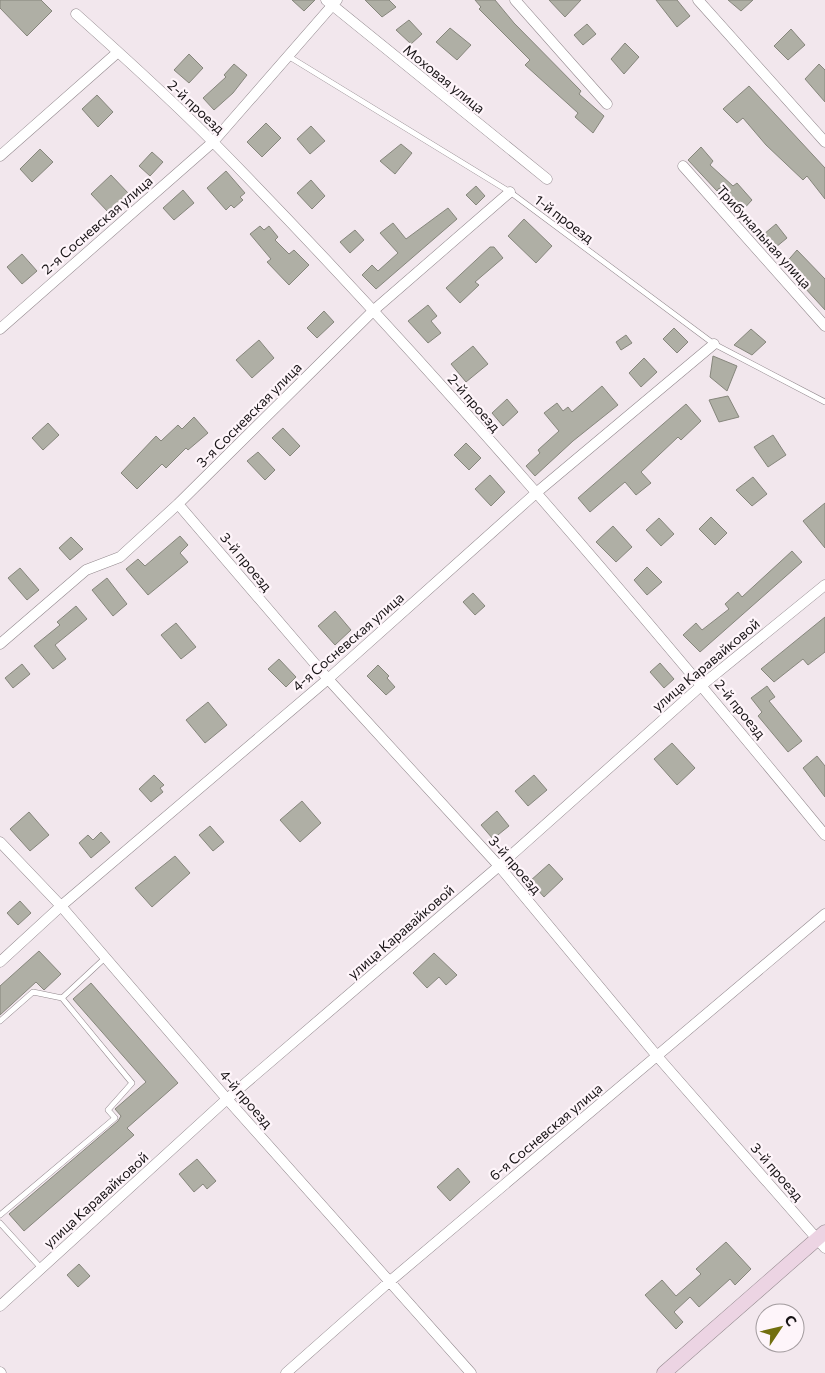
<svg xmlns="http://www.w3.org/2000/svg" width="825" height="1373" viewBox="0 0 825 1373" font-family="Commissioner,sans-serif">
	<rect width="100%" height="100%" fill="#f2e7ed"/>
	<path fill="#afafa5" stroke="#86867c" d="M0 0H41L52 11 27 36 0 8Z
		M292 0H315L304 11Z
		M365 0H389L396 7 382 17Z
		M475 0H495L514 23 581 91 579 94 604 116 593 133 575 117 578 113 525 65 530 60 479 9 481 7Z
		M549 0H581L565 17Z
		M656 0H677L690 16 677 27Z
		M728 0H753L741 11Z
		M409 20 422 34 411 44 396 30Z
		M587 24 596 34 583 45 574 35Z
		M450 28 471 45 457 60 436 42Z
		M791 29 805 45 788 60 774 46Z
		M625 43 639 57 624 74 611 59Z
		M189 54 203 68 189 83 174 70Z
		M234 64 247 75 233 93 214 110 203 98 226 77 224 75Z
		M819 64 825 70V102L805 79Z
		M749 86 825 168V199L807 176 803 180 766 145 743 118 737 123 723 109Z
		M97 95 113 112 98 127 82 109Z
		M266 123 281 138 262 157 247 142Z
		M311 126 325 141 310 154 297 139Z
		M401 144 412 153 395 174 380 161Z
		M701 147 713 161 710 165 733 186 737 183 752 200 740 213 719 188 717 191 688 160Z
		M40 149 53 162 32 182 20 169Z
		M152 152 163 162 150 176 139 166Z
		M226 171 245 193 240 197 243 200 234 208 231 205 226 210 207 188Z
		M111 175 129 194 109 213 91 194Z
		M311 180 325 196 312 209 297 193Z
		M476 186 485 196 476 205 466 195Z
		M183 190 194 203 174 220 163 208Z
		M448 208 457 219 376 289 362 275 372 265 378 271 398 253 380 233 393 223 406 239Z
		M524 219 552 246 536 263 508 236Z
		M776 224 787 238 770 252 758 239Z
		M260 226 264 230 269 226 278 237 275 240 289 254 294 250 309 265 289 285 267 262 271 259 250 234Z
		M355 230 364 240 350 253 340 242Z
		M490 247H494L503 258 475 282 479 285 460 303 446 288Z
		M797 250 825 279V310L784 265Z
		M22 254 37 271 22 284 7 267Z
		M428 305 437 316 431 321 441 333 428 343 408 321Z
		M324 311 334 322 317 338 307 328Z
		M674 328 688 342 677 353 663 339Z
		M751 329 766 342 752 355 734 345Z
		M626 335 632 343 621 350 616 342Z
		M259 340 274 358 252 378 236 360Z
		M473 346 488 364 466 382 451 364Z
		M713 356 737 366 727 391 710 377Z
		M644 358 657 372 641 387 629 373Z
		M602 386 618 405 573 441 535 476 526 466 540 453 538 450 559 431 544 413 557 403 563 411 568 407 572 412Z
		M728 396 739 417 719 422 709 400Z
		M507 399 518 412 503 426 492 413Z
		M686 404 701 421 681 440 678 437 641 472 651 483 636 495 625 482 590 512 578 498Z
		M194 417 208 433 188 450 186 448 166 468 162 464 137 489 121 473 156 436 161 441 178 425 182 429Z
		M48 423 59 435 43 450 32 438Z
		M283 428 300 446 290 456 272 438Z
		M773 435 786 455 768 467 754 447Z
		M466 443 481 458 469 470 454 455Z
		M258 452 275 470 265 480 247 461Z
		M490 475 505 492 491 506 475 489Z
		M753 477 767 494 752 506 736 490Z
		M825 503V548L803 521Z
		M711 517 727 533 715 545 699 529Z
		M659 518 674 534 661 546 646 530Z
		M613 526 632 547 616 562 596 542Z
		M180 536 188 545 180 553 188 562 148 595 126 569 138 559 145 566Z
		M71 537 83 549 70 560 59 548Z
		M792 551 802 562 700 652 683 635 696 623 702 630 729 609 725 604 738 592 742 597Z
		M647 567 662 582 647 595 634 580Z
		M20 568 39 590 27 600 8 578Z
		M107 578 127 604 113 616 92 590Z
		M473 593 485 606 475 615 463 602Z
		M76 606 87 619 55 645 66 659 53 669 34 646 60 625 57 622Z
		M335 611 351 630 335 645 318 626Z
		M825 617V652L808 665 803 659 774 682 761 669Z
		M176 623 196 647 181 659 161 635Z
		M279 659 296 677 286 687 268 669Z
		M660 663 674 679 664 688 650 672Z
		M22 664 30 674 13 688 5 678Z
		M378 665 389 676 387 678 395 687 386 695 367 676Z
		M767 686 775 697 769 701 802 741 788 752 758 716 762 712 751 698Z
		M208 702 227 725 205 743 186 720Z
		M672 743 695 768 677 785 654 759Z
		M817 756 825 766V797L803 768Z
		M154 775 164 785 160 788 163 792 151 802 139 789Z
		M534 775 547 790 528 806 515 791Z
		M302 801 321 823 300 842 280 820Z
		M497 811 509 826 493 839 481 825Z
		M29 812 49 835 30 851 10 829Z
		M210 826 224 842 213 851 199 835Z
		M101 832 110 842 91 858 79 843 88 835 93 840Z
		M175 856 190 873 152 907 135 888Z
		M549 864 563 879 544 897 530 881Z
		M20 901 31 913 18 925 7 913Z
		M39 951 61 974 44 990 36 982 0 1015V986Z
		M434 953 457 975 446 985 439 977 427 988 413 973Z
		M91 983 178 1083 127 1128 134 1135 24 1231 9 1214 118 1121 121 1116 115 1109 146 1082 73 999Z
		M197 1159 216 1181 207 1189 203 1184 194 1192 179 1174Z
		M458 1168 470 1182 450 1201 437 1187Z
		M726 1242 751 1269 735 1285 730 1279 699 1307 690 1297 674 1312 683 1322 676 1329 645 1295 662 1280 676 1296 701 1274 696 1269Z
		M79 1264 90 1276 78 1287 67 1275Z"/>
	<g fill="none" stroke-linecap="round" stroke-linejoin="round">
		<g stroke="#92888d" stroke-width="6">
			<path id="lane" d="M288 56 510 192 714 344 825 402
				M0 1021 33 992 62 998
				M0 1215 115 1118 108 1110 132 1083 62 998 105 958
				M0 1223 41 1268"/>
		</g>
		<g stroke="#92888d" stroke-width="11">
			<path id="street" d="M326 0 547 179
				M515 0 607 104
				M698 0 825 142
				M76 14C123 56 171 99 215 144 430 363 630 598 825 835
				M0 156 118 52
				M683 166 825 326
				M0 329 213 142 337 0
				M178 504 328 679 499 866 657 1056 825 1248
				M0 644 86 570 120 557 178 504 374 310 510 192
				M0 842 61 906 227 1099 471 1373
				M0 962 61 906 328 679 536 493 714 344
				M0 1306 227 1099 499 866 702 685 825 585
				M0 1372 1 1373
				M286 1373 389 1282 825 914"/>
		</g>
		<g stroke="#92888d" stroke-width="15">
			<path id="secondary" d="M664 1373 825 1232"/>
		</g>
		<use href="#lane" stroke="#fff" stroke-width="5"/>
		<use href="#street" stroke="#fff" stroke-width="10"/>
		<use href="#secondary" stroke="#ecd4e3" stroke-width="14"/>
	</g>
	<g text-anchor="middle" stroke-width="4.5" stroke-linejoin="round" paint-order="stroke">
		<g font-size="14" fill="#171315" stroke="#fef5fa">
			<text transform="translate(444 79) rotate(39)" y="5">Моховая улица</text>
			<text transform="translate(196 107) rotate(43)" y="5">2-й проезд</text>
			<text transform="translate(564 219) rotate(37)" y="5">1-й проезд</text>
			<text transform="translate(97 225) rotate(-41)" y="5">2-я Сосневская улица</text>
			<text transform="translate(764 237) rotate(48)" y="5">Трибунальная улица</text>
			<text transform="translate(474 403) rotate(49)" y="5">2-й проезд</text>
			<text transform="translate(249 415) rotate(-45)" y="5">3-я Сосневская улица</text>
			<text transform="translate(246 562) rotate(50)" y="5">3-й проезд</text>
			<text transform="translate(348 642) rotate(-41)" y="5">4-я Сосневская улица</text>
			<text transform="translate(706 665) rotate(-40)" y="5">улица Каравайковой</text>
			<text transform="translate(740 709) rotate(51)" y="5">2-й проезд</text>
			<text transform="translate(515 865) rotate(49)" y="5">3-й проезд</text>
			<text transform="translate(401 932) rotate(-41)" y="5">улица Каравайковой</text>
			<text transform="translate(246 1099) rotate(49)" y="5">4-й проезд</text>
			<text transform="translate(546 1132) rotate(-40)" y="5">6-я Сосневская улица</text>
			<text transform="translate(777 1172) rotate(49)" y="5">3-й проезд</text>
			<text transform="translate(96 1200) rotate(-42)" y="5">улица Каравайковой</text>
		</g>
	</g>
	<g transform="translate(780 1328) rotate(55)"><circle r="24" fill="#fef5fa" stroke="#a29b9e"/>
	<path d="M0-4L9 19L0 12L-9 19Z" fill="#726f0f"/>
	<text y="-8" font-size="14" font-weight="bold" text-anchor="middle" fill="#171315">С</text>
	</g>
</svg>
